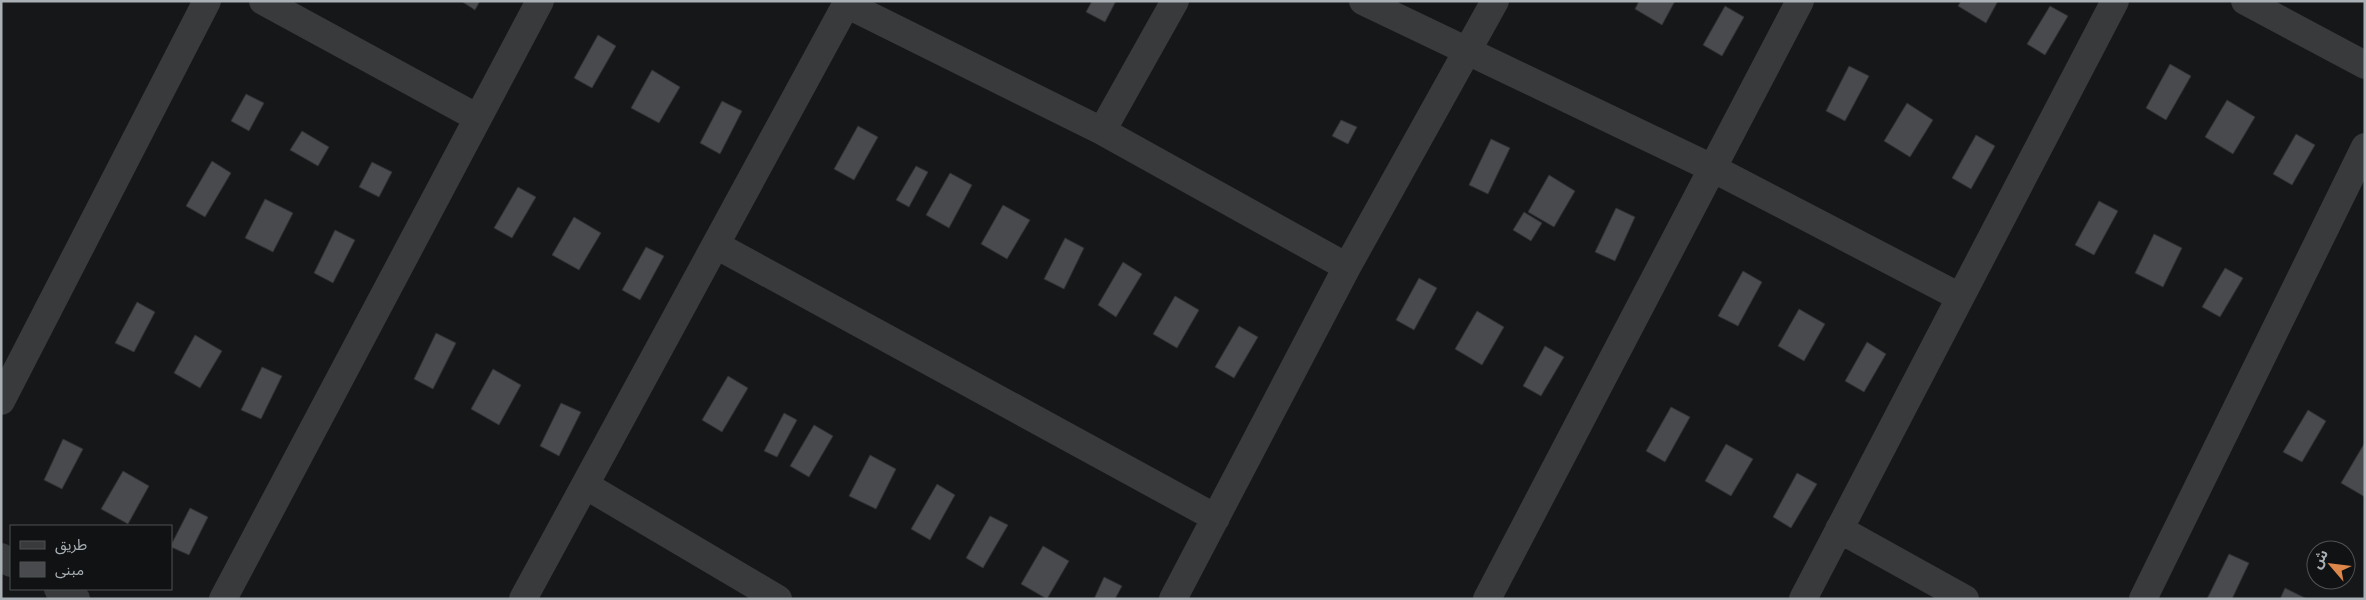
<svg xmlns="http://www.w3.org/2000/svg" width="2366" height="600" viewBox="0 0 2366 600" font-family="'Space Grotesk','Noto Sans Arabic',sans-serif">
	<rect width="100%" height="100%" fill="#161718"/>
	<path fill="#484a4d" stroke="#313134" d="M461 1H480L475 10Z
		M1092 1H1116L1105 22 1086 12Z
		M1639 1H1675L1662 25 1635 9Z
		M1961 1H1998L1986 23 1958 6Z
		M1725 6 1744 17 1722 56 1703 45Z
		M2050 6 2068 16 2045 55 2027 44Z
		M598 35 616 46 592 88 574 78Z
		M2170 64 2191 76 2166 120 2146 108Z
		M1849 66 1869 76 1845 121 1826 111Z
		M652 70 680 87 659 123 631 108Z
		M246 94 264 103 249 131 231 121Z
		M2227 100 2255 117 2233 154 2205 137Z
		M722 101 742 111 720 154 700 143Z
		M1907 103 1933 120 1910 157 1884 141Z
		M1341 120 1357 127 1348 144 1332 136Z
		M858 126 878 137 854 180 834 169Z
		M302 131 329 147 318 166 290 150Z
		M2296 134 2315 145 2292 185 2273 174Z
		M1976 135 1995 146 1971 189 1952 178Z
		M1491 139 1510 148 1488 194 1469 185Z
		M212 161 231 173 205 217 186 206Z
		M372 162 392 172 379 197 359 187Z
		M916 166 928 172 909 207 896 200Z
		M950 173 972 185 949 228 926 215Z
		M1549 175 1575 191 1554 227 1528 212Z
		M518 187 536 197 512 238 494 228Z
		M265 199 293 213 273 252 245 238Z
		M2099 201 2118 211 2094 255 2075 245Z
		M1003 205 1030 220 1007 259 981 244Z
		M1616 208 1635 217 1615 261 1595 252Z
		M1524 212 1542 223 1531 241 1513 230Z
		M574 217 601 233 579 270 552 255Z
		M335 230 355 240 333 283 314 273Z
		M2154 234 2182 248 2163 287 2135 273Z
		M1065 238 1084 248 1064 289 1044 279Z
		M646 247 664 256 640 300 622 290Z
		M1123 262 1142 274 1116 317 1098 305Z
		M2225 268 2243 278 2220 317 2202 307Z
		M1743 271 1762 282 1738 326 1718 316Z
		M1419 278 1437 288 1414 330 1396 320Z
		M1175 296 1199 310 1177 348 1153 334Z
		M137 302 155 312 134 352 115 343Z
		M1799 309 1825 324 1804 361 1778 346Z
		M1477 311 1504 327 1482 365 1455 349Z
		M1239 326 1258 337 1234 378 1215 367Z
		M436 333 456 343 433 389 414 379Z
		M195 335 222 351 200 388 174 373Z
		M1867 342 1886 354 1864 392 1845 381Z
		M1545 346 1564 357 1541 396 1523 386Z
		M262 367 282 376 261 419 241 410Z
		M493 369 521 385 499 425 471 409Z
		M728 376 748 388 722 432 702 420Z
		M561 403 581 412 559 456 540 446Z
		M1671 407 1690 417 1665 462 1646 451Z
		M2308 410 2326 421 2302 462 2283 452Z
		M784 413 797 420 777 457 764 451Z
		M814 425 833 436 809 477 790 466Z
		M63 439 83 449 62 489 44 480Z
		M1726 444 1753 459 1731 496 1705 481Z
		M2364 444H2365V497L2341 483Z
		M870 455 896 469 876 509 849 496Z
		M123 471 149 486 128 524 101 509Z
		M1797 473 1817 484 1791 528 1773 517Z
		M937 484 955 495 930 540 911 529Z
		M190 508 208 517 189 555 171 547V545Z
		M990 516 1008 525 983 568 966 558Z
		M1043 546 1069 561 1047 599 1021 584Z
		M2229 554 2249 563 2232 599H2207Z
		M1104 577 1122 586 1115 599H1094Z
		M2285 588 2307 599H2280Z"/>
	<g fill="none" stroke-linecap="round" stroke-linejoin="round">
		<path stroke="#383a3c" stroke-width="28" d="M263 1 478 118
			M1363 1 1714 169 1960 297
			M2245 1 2365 65
			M846 4 1102 131 1347 267
			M1102 131 1175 1
			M716 245 1216 518
			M1 401 207 1
			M585 485 778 599
			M1839 529 1965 599
			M1 557 11 563
			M58 589 76 599
			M223 599 540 1
			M523 599 848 1
			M1173 599 1347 267 1495 1
			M1487 599 1800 1
			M1803 599 2115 1
			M2143 599 2365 147"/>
	</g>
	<rect width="2366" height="600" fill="none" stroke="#aab1b6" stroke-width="5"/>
	<rect x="10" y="525" width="162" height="65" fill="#111213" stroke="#4e5254"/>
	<rect x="20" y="541" width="25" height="8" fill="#383a3c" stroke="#4e5254"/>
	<text x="55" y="550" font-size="15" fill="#aab1b6">طريق</text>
	<rect x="20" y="562" width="25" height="15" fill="#484a4d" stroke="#4e5254"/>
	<text x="55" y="575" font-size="15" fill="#aab1b6">مبنى</text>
	<g transform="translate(2331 565) rotate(298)"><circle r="24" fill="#111213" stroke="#4e5254"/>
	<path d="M0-4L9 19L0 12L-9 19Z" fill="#dd884a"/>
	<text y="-8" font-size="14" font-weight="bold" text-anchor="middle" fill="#aab1b6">ش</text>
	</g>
</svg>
